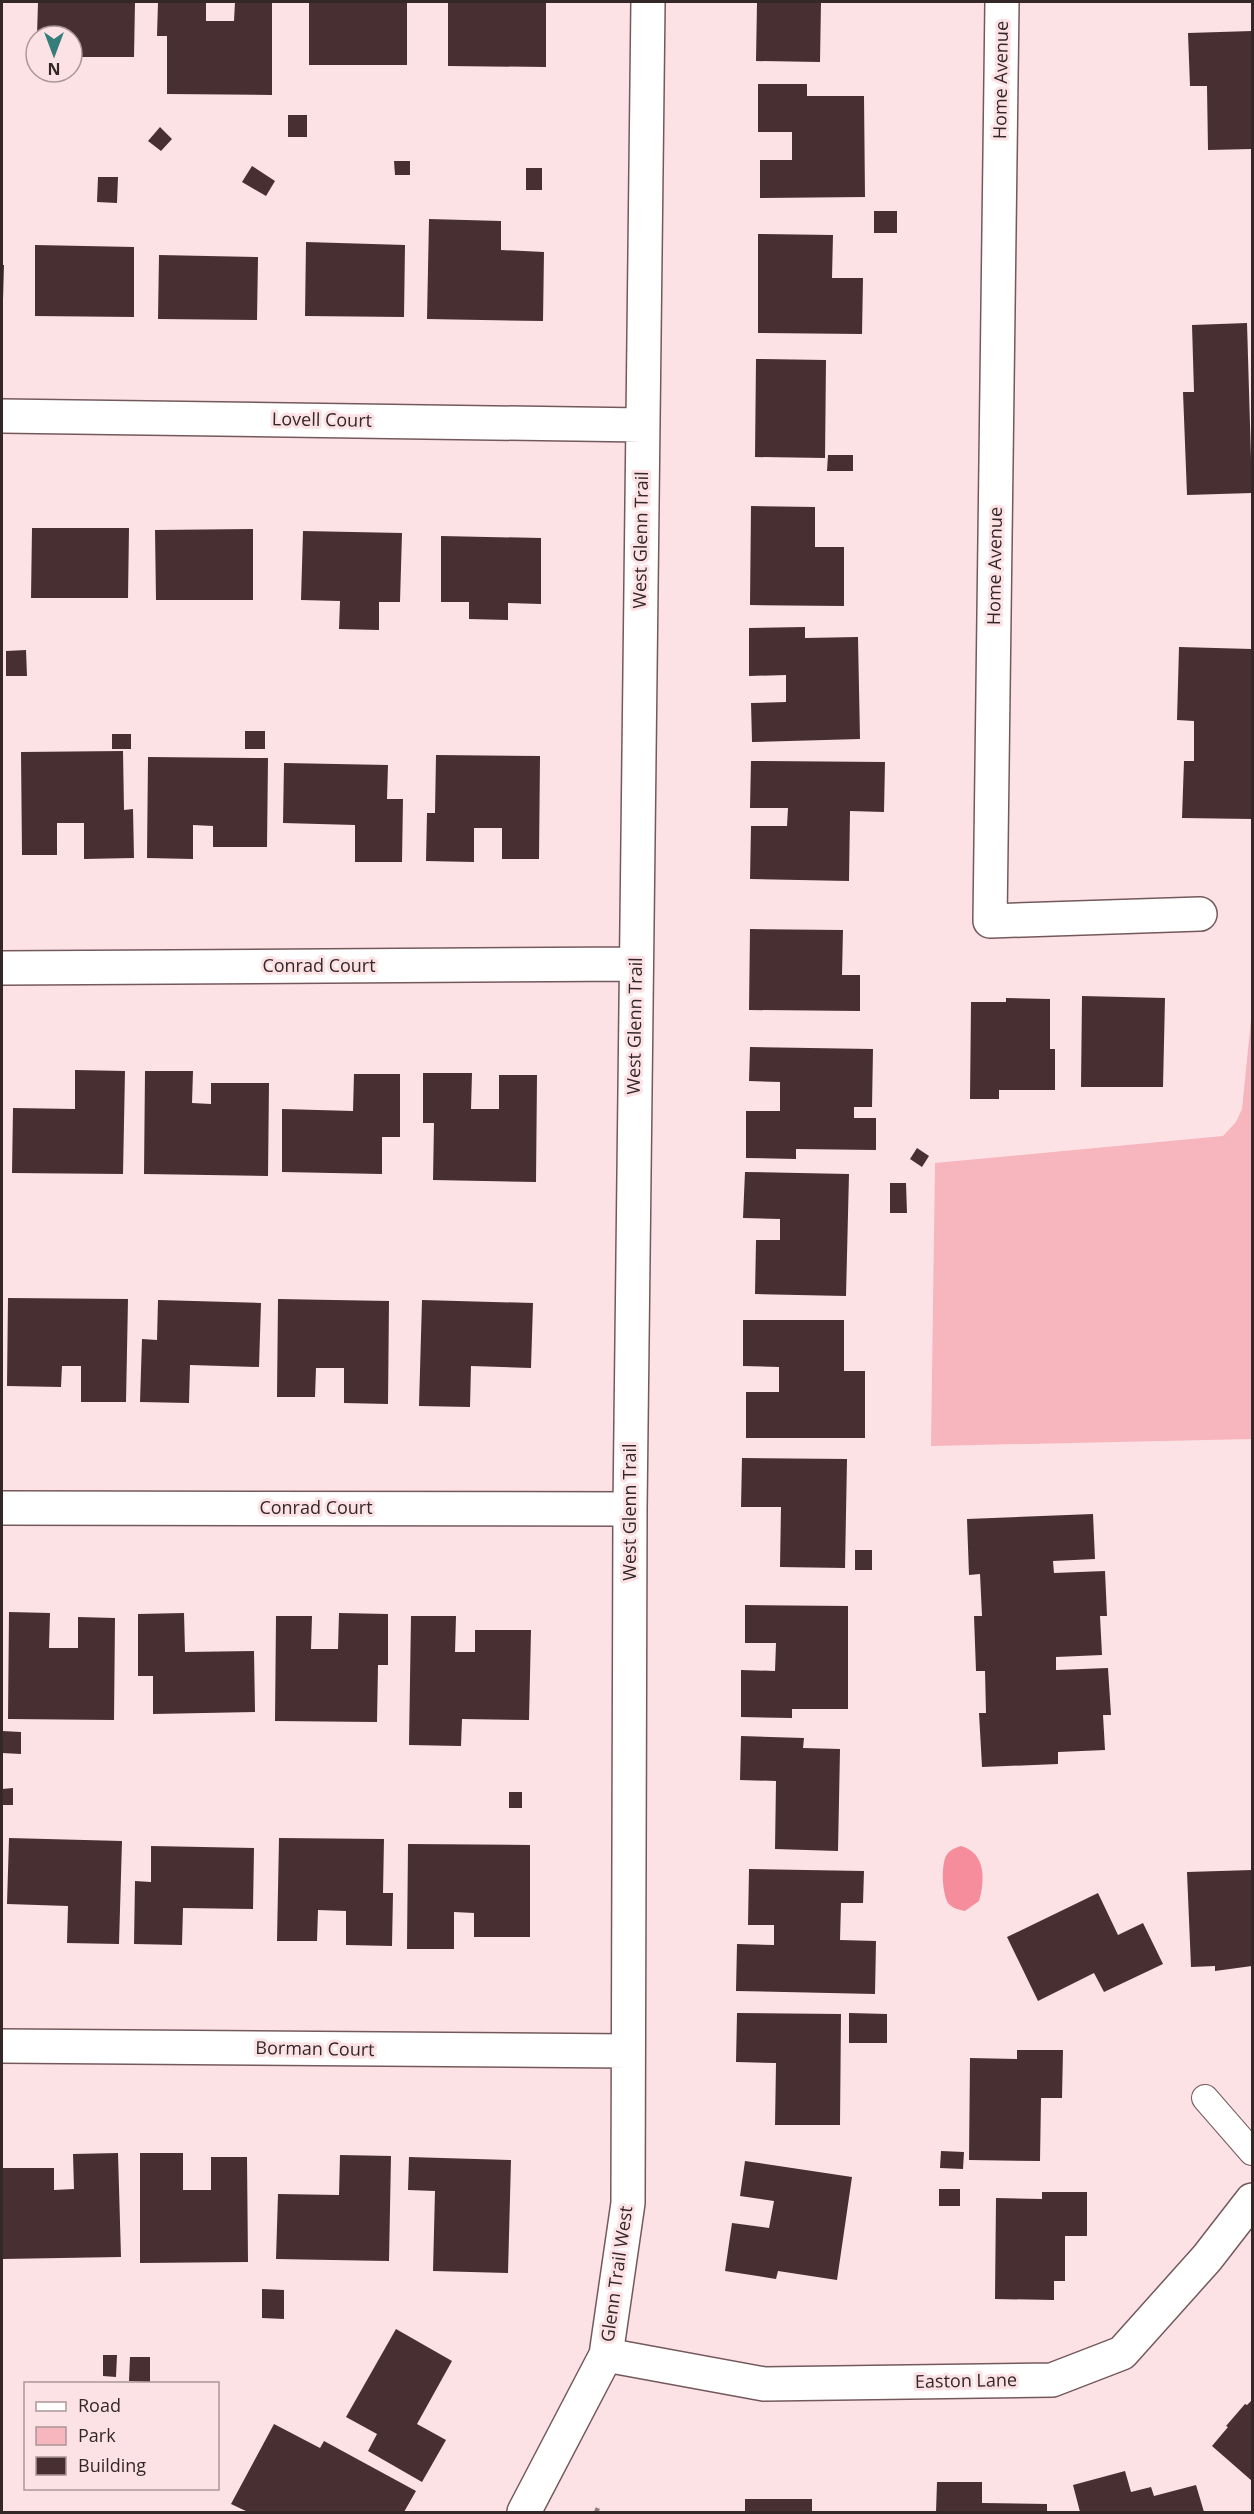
<svg xmlns="http://www.w3.org/2000/svg" width="1254" height="2514" viewBox="0 0 1254 2514" font-family="'Open Sans',sans-serif">
	<rect width="100%" height="100%" fill="#fde2e5"/>
	<path fill="#f7b5bd" d="M1252 1010V1439L931 1446 935 1163 1223 1136 1236 1122 1242 1109Z"/>
	<path fill="#f58d9d" d="M961 1846C986 1853 985 1880 979 1901L965 1911C959 1910 952 1908 948 1903 942 1893 941 1866 946 1856 949 1850 955 1848 961 1846Z"/>
	<path fill="#482f32" d="M38 2H135L134 57H72V36H37Z
		M158 2H206V21H234L235 2H272V95L167 94V36H157Z
		M309 2H407V65H309Z
		M448 2H546V67L448 66Z
		M757 2H821L820 62 756 61Z
		M1252 31V149L1208 150 1207 86H1190L1188 33Z
		M758 84H807V96H864L865 197 760 198V160H792V132H758Z
		M288 115H307V137H288Z
		M160 127 172 139 161 151 148 141Z
		M394 161H410V175H395Z
		M252 166 275 181 266 196 242 182Z
		M526 168H542V190H526Z
		M98 177H118L117 203 97 202Z
		M874 211H897V233H874Z
		M429 219 501 221V250L544 252 543 321 427 319Z
		M758 234 833 235 832 278H863L862 334 758 333Z
		M306 242 405 245 404 317 305 316Z
		M35 245 134 247V317L35 316Z
		M159 255 258 257 257 320 158 319Z
		M2 265H4L3 300H2Z
		M1247 323 1252 493 1187 495 1183 392H1194L1192 325Z
		M756 359 826 360 825 458 755 457Z
		M828 455H853V471H827Z
		M751 506 815 507V547H844V606L750 605Z
		M32 528H129L128 598H31Z
		M253 529V600H156L155 530Z
		M303 531 402 533 400 602H379V630L339 629 340 601 301 600Z
		M441 536 541 538V604L508 603V620L469 619V602H441Z
		M805 627V638L858 637 860 739 752 742 751 703 786 702V675L749 676V628Z
		M1179 647 1252 649V819L1182 818 1184 761H1194V721L1177 720Z
		M26 650 27 676H6V651Z
		M245 731H265V749H245Z
		M112 734H131V749H112Z
		M123 751 124 810 133 809 134 858 84 859V823H57V855H22L21 752Z
		M436 755 540 756 539 859H502V828H474V862L426 861 427 813H435Z
		M148 757 268 758 267 847H213V826L193 825V859L147 858Z
		M751 761 885 762 884 812 850 811 849 881 750 879 751 826H787L788 808H750Z
		M284 763 388 765 387 799H403L402 862H355V825L283 823Z
		M750 929 843 930 842 975H860V1011L749 1010Z
		M1082 996 1165 998 1163 1087H1081Z
		M1006 998 1050 999V1049H1055V1090H999V1099H970L971 1002H1006Z
		M750 1047 873 1049 872 1107H854V1118H876V1150L796 1149V1159L746 1158V1111H780V1082L749 1081Z
		M75 1070 125 1071 123 1174 12 1173 13 1108 75 1109Z
		M145 1071H193L192 1103 211 1104V1083H269L268 1176 144 1174Z
		M423 1073H472L471 1109H499V1075H537L536 1182 433 1180 434 1123H423Z
		M354 1074H400V1137H382V1174L282 1172V1109L353 1111Z
		M917 1148 929 1156 922 1167 910 1159Z
		M745 1172 849 1174 846 1296 755 1294 756 1240H780V1219L743 1218Z
		M890 1183H906L907 1213H890Z
		M8 1298 128 1299 126 1402H81V1366H62L61 1387 7 1386Z
		M278 1299 389 1301 388 1404 344 1403V1368H316L315 1397H277Z
		M158 1300 261 1303 259 1367 190 1365 189 1403 140 1402 142 1339 157 1340Z
		M422 1300 533 1303 531 1368 471 1366 470 1407 419 1406Z
		M743 1320H844V1371H865V1438H746V1392H779V1367L743 1366Z
		M742 1458 847 1459 845 1568 780 1567 781 1507H741Z
		M1093 1514 1095 1559 1053 1561 1054 1573 1105 1571 1107 1616H1100L1102 1655 1056 1657V1670L1108 1668 1111 1715H1103L1105 1750 1058 1752V1764L982 1767 979 1713H986L985 1671H976L974 1616H982L980 1574 969 1575 967 1519Z
		M855 1550H872V1570H855Z
		M745 1605 848 1606V1709H792V1718L741 1717V1670L775 1671 776 1643H745Z
		M9 1612 50 1613 49 1648H78V1617L115 1618 114 1720 8 1719Z
		M184 1613 185 1652 254 1651 255 1712 153 1714V1676H138V1614Z
		M339 1613 388 1614V1665H378L377 1722 275 1721 276 1616H312L311 1649H338Z
		M411 1616H456L455 1652H475V1630H531L529 1720 462 1719 461 1746 409 1745Z
		M2 1731 21 1732V1754L2 1753Z
		M741 1736 804 1738 803 1748 840 1749 838 1851 775 1849 776 1781 740 1780Z
		M13 1788V1805H2V1789Z
		M509 1792H522V1808H509Z
		M9 1838 122 1841 119 1944 67 1943 68 1906 7 1904Z
		M279 1838 384 1839 383 1893H393L392 1946 346 1945V1911L318 1910 317 1941H277Z
		M408 1844 530 1845V1937H474V1913L454 1912V1949H407Z
		M151 1846 254 1848 253 1909 183 1908 182 1945 134 1944 135 1881 151 1882Z
		M749 1869 864 1871 863 1903H841L840 1940 876 1941 875 1994 736 1991 737 1944 774 1945V1925H748Z
		M1252 1870V1966L1215 1971V1966L1191 1967 1187 1872Z
		M1098 1893 1118 1935 1143 1923 1163 1964 1104 1992 1094 1973 1038 2001 1007 1937Z
		M737 2013 841 2014 840 2125H775L776 2063 736 2062Z
		M849 2013 887 2014V2043H849Z
		M1017 2050H1063L1062 2098H1041L1040 2161 969 2160 970 2058 1017 2059Z
		M941 2151 964 2152 963 2169 940 2168Z
		M118 2153 121 2257 2 2259V2168H54V2190L74 2189 73 2154Z
		M140 2153H183V2190H211V2157H247L248 2262 140 2263Z
		M340 2155 391 2156 389 2261 276 2259 278 2194 339 2195Z
		M409 2157 511 2160 508 2273 433 2271 435 2191 408 2190Z
		M745 2161 852 2177 837 2280 778 2271 776 2279 725 2271 732 2223 769 2228 774 2201 740 2196Z
		M939 2189H960V2206H939Z
		M1042 2192H1087V2236H1065V2281H1054V2300L995 2299 996 2198 1042 2199Z
		M262 2289 284 2290V2319L262 2318Z
		M396 2329 452 2361 417 2424 446 2440 422 2482 368 2451 377 2434 346 2417Z
		M103 2355H117L116 2377 103 2376Z
		M130 2357H150V2382L129 2381Z
		M1252 2400V2481L1212 2446 1228 2427 1226 2426 1245 2404 1247 2405Z
		M274 2424 320 2448 324 2441 416 2491 404 2512H248L231 2504Z
		M1125 2471 1131 2492 1151 2487 1154 2496 1196 2485 1204 2512H1080L1073 2485Z
		M937 2482H982V2503L1047 2504V2512H936Z
		M745 2499H812V2512H745Z"/>
	<g fill="none" stroke-linecap="round" stroke-linejoin="round">
		<g stroke="#74595c" stroke-width="28">
			<path id="lane" d="M1205 2098 1252 2152"/>
		</g>
		<g stroke="#74595c" stroke-width="36">
			<path id="street" d="M1002 2 990 921 1200 914
				M2 416 643 425
				M2 968 636 964
				M2 1508 630 1509
				M2 2046 628 2051
				M606 2355 764 2384 1052 2380 1122 2353 1207 2258 1252 2200
				M524 2512 606 2355 628 2203 630 1509 648 2"/>
		</g>
		<path stroke="#8e7b7d" stroke-width="4" stroke-dasharray="4.5 4.5" stroke-linecap="butt" d="M595 2509 602 2512"/>
		<use href="#lane" stroke="#fff" stroke-width="26"/>
		<use href="#street" stroke="#fff" stroke-width="33"/>
	</g>
	<g text-anchor="middle" stroke-width="6" stroke-linejoin="round" paint-order="stroke">
		<g font-size="18" fill="#332728" stroke="#fde2e5">
			<text transform="translate(1001 80) rotate(-89)" y="6">Home Avenue</text>
			<text transform="translate(322 420) rotate(1)" y="6">Lovell Court</text>
			<text transform="translate(641 540) rotate(-89)" y="6">West Glenn Trail</text>
			<text transform="translate(995 566) rotate(-89)" y="6">Home Avenue</text>
			<text x="319" y="972">Conrad Court</text>
			<text transform="translate(635 1026) rotate(-89)" y="6">West Glenn Trail</text>
			<text x="316" y="1514">Conrad Court</text>
			<text transform="translate(630 1512) rotate(-90)" y="6">West Glenn Trail</text>
			<text transform="translate(315 2049) rotate(1)" y="6">Borman Court</text>
			<text transform="translate(617 2274) rotate(-82)" y="6">Glenn Trail West</text>
			<text transform="translate(966 2381) rotate(-1)" y="6">Easton Lane</text>
		</g>
	</g>
	<rect width="1254" height="2514" fill="none" stroke="#332728" stroke-width="6"/>
	<rect x="24" y="2382" width="195" height="108" fill="#fde2e5" stroke="#ac9799" stroke-width="1.5"/>
	<rect x="36" y="2402" width="30" height="9" fill="#ffffff" stroke="#ac9799" stroke-width="1.5"/>
	<text x="78" y="2412" font-size="18" fill="#332728">Road</text>
	<rect x="36" y="2427" width="30" height="18" fill="#f7b5bd" stroke="#ac9799" stroke-width="1.5"/>
	<text x="78" y="2442" font-size="18" fill="#332728">Park</text>
	<rect x="36" y="2457" width="30" height="18" fill="#482f32" stroke="#ac9799" stroke-width="1.5"/>
	<text x="78" y="2472" font-size="18" fill="#332728">Building</text>
	<g transform="translate(54 54) rotate(180)"><circle r="28" fill="#fde2e5" stroke="#ac9799" stroke-width="1.5"/>
	<path d="M0-4.5L10 22L0 15L-10 22Z" fill="#347d79"/>
	<text y="-9" font-size="16" font-weight="bold" text-anchor="middle" fill="#332728">N</text>
	</g>
</svg>
